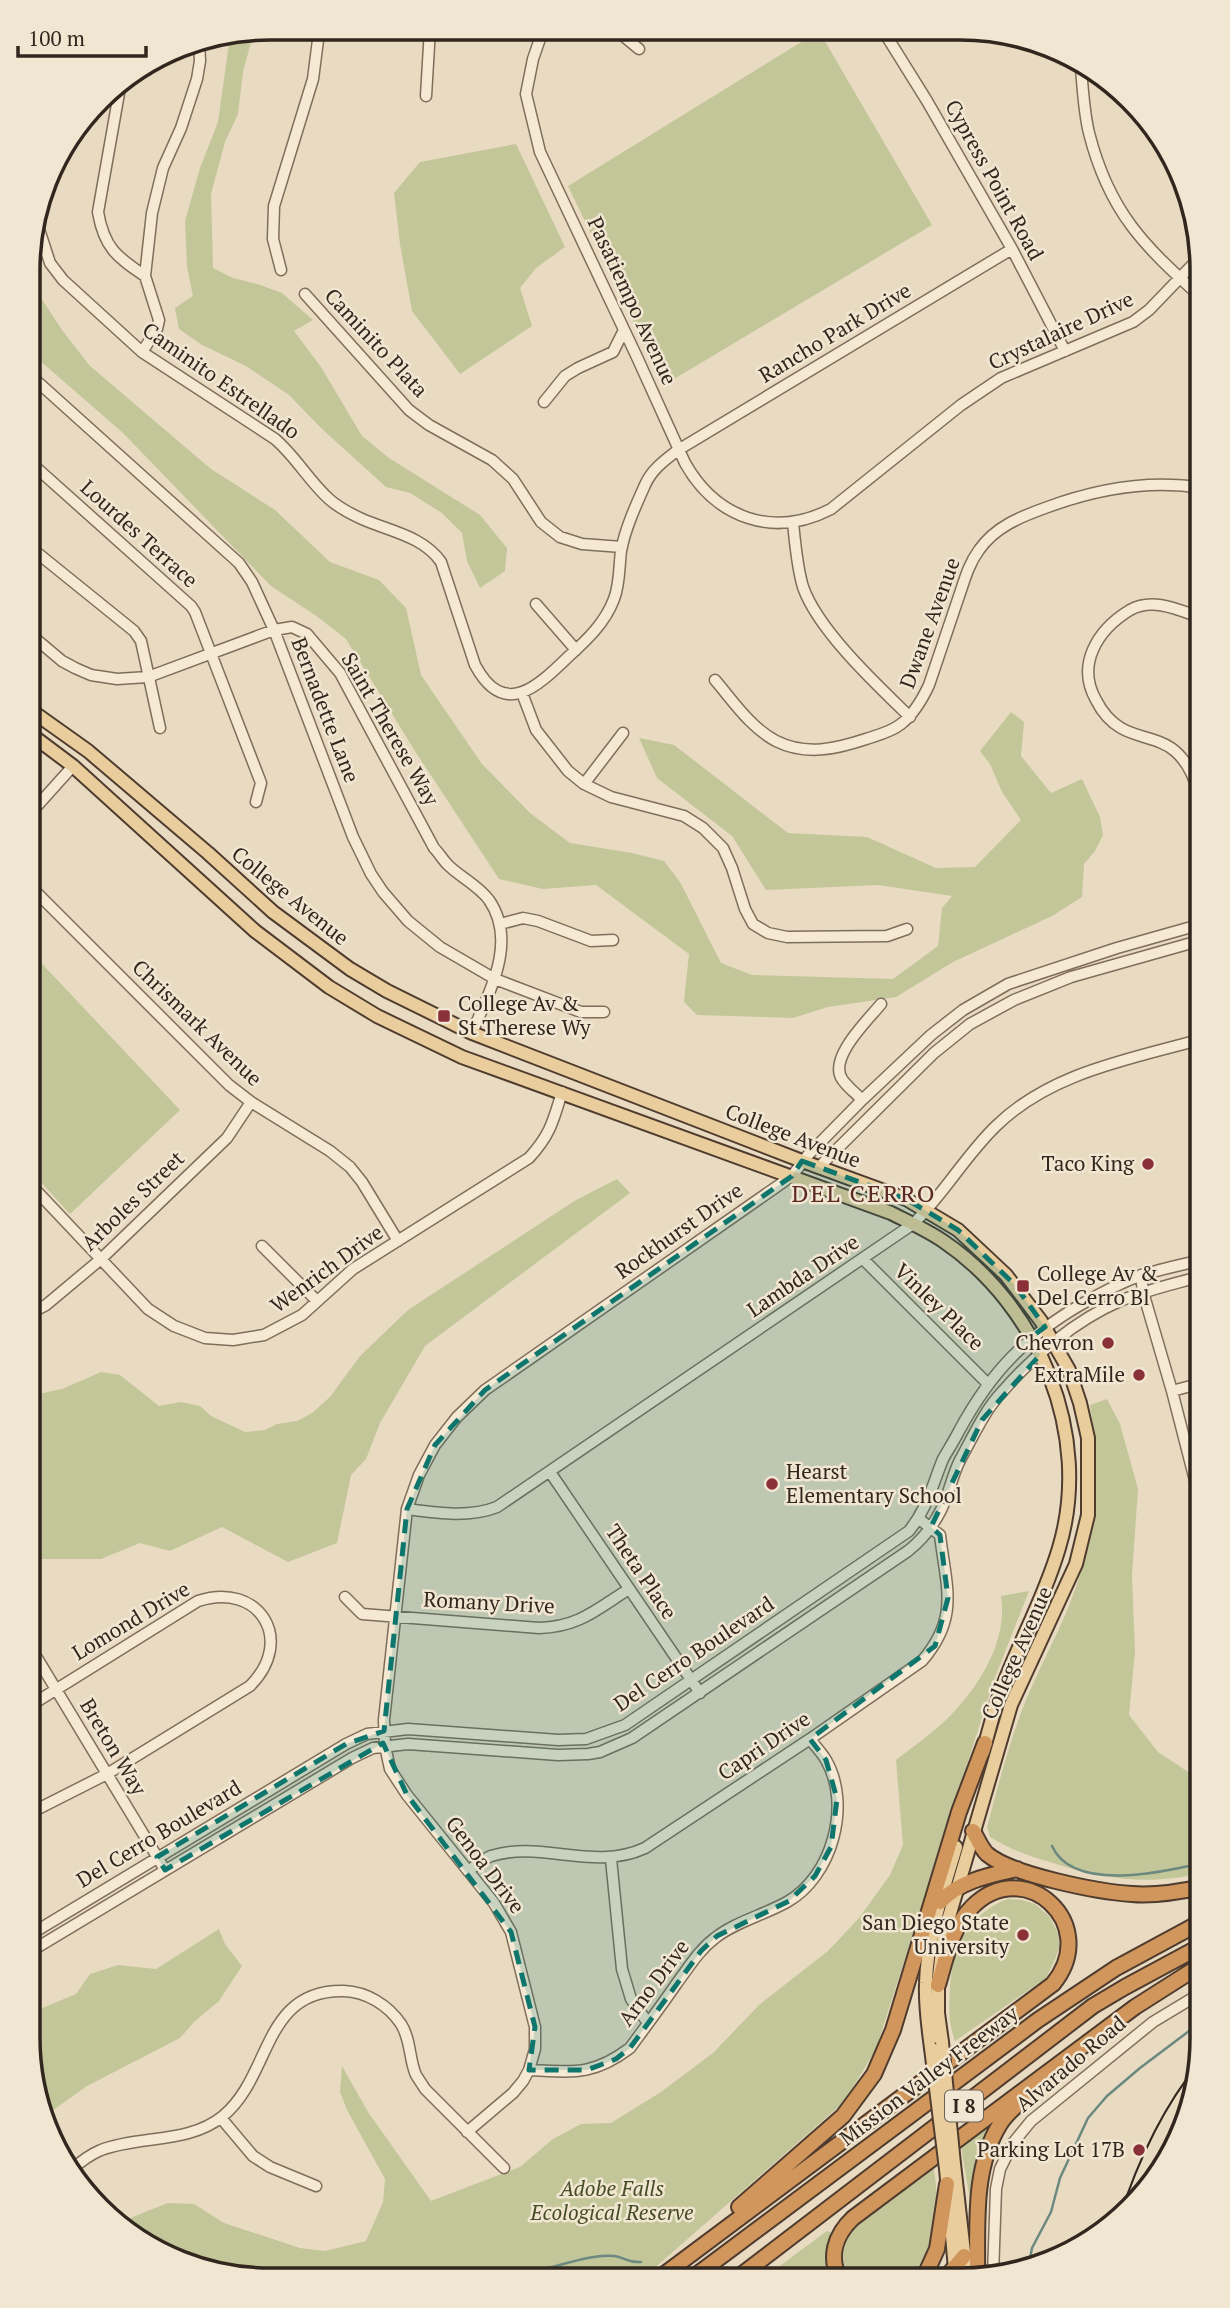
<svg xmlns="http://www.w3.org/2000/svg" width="1230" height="2308" viewBox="0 0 1230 2308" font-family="'PT Serif',serif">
	<rect width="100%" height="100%" fill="#e9dbc2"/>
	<path fill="#c3c698" d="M254 31 243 72 238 114 225 142 211 194 213 268 233 278 257 284 282 293 313 320 294 331 321 367 362 436 389 458 480 515 507 548 505 571 480 588 467 561 462 533 442 513 410 493 386 487 321 428 289 395 246 366 202 345 179 329 175 308 193 296 187 267 185 221 200 168 218 122 230 36Z
		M819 31 932 225 664 385 568 186Z
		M516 144 565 247 536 268 520 288 532 326 460 374 412 311 400 244 394 193 420 162Z
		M30 281 62 330 90 366 211 469 275 510 330 562 379 580 406 608 421 675 482 764 530 813 570 843 632 853 664 861 680 882 721 963 752 975 893 979 938 946 942 908 952 896 878 885 766 890 732 836 657 778 639 738 674 745 788 833 867 837 936 868 975 867 1021 820 1002 792 990 764 980 751 1011 712 1024 722 1021 756 1051 793 1082 779 1100 817 1103 835 1095 851 1084 864 1082 897 1052 916 953 962 896 997 828 1007 793 1018 697 1015 684 1002 689 954 596 885 543 889 499 879 415 751 346 639 315 615 271 586 123 433 30 352Z
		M29 950 180 1110 70 1214 29 1169Z
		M617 1179 630 1193 425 1346 380 1423 366 1459 351 1475 337 1543 288 1562 222 1527 170 1551 140 1543 101 1559H29V1396L62 1389 101 1372 120 1375 159 1406 181 1402 200 1406 211 1416 245 1432 265 1430 277 1424 297 1421 312 1413 330 1397 360 1356 408 1310 576 1200Z
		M1107 1399 1120 1424 1138 1489 1132 1575 1135 1652 1129 1715 1158 1752 1202 1781V1873C1147 1886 1103 1879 1050 1862 1029 1856 1009 1849 990 1837L987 1827C999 1783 1010 1738 1028 1695 1040 1667 1054 1641 1066 1613 1097 1537 1102 1485 1090 1405Z
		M1029 1591 994 1680 876 2049 844 2102 642 2279 238 2278 122 2230 119 2226 135 2216 168 2203 194 2204 224 2223 300 2248 325 2251 366 2241 383 2202 385 2179 347 2110 340 2092 342 2066 368 2112 431 2201 520 2167 553 2139 581 2124 611 2123 661 2092 713 2053 760 2004 828 1951 859 1918 890 1875 903 1845 896 1760C914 1746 934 1732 950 1716 980 1685 1008 1640 1001 1596Z
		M1008 1899 1022 1900 1035 1904 1049 1916 1057 1931 1060 1945 1056 1957 1046 1978 955 2041C948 2022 949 2008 950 1988 952 1948 969 1913 1008 1899Z
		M219 1929 225 1944 242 1966 219 2001 195 2021 180 2038 87 2086 42 2118 28 2038V2014L76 1994 90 1974 118 1965 156 1969Z
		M993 2122 978 2161 971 2206 961 2147Z
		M933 2165C940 2198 939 2255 914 2280H851C837 2259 839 2250 850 2228Z
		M827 2231 834 2234 835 2280 762 2279Z"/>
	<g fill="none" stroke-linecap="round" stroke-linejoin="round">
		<path stroke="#6c8980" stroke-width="2.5" d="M1052 1846C1073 1893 1164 1872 1202 1863
			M1028 2269 1032 2248 1051 2212 1060 2178 1088 2118 1107 2096 1140 2068 1201 2022
			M542 2279 548 2268C569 2263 593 2254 614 2256 625 2257 627 2263 641 2262"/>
		<g stroke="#816d5b" stroke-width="13">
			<path id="minor" d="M543 30 533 59 526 94 540 152 636 355 685 463C716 518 773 539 831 509L961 405 1001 378 1133 322 1149 310 1200 257
				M616 30 639 49
				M884 32 927 101 1012 249 1065 351
				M1081 69C1083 90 1084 113 1089 133 1109 212 1144 246 1202 298
				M121 82 98 212C104 248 117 257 145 276
				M426 96 430 29
				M36 220 50 263 63 280 142 352 275 439C296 457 309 481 329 499 338 507 351 514 362 519 389 531 423 536 441 562L475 665C504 719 537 687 568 657 587 640 605 623 614 599 620 584 619 566 621 551 625 529 636 505 645 485 652 469 665 460 678 450L1012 249
				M281 270 273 239 274 206 313 79 318 40 316 28
				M305 294 409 410 429 425 492 460 513 479 541 522 560 537 582 544 622 547
				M142 352 157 329 159 320 145 276 152 213 163 168 181 128 197 79 200 61 199 42
				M30 375 239 563 252 582 274 630 353 837 371 874 383 892 408 921 440 947 495 979 581 1012H604
				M544 402 565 376 578 368 613 352 624 330
				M30 462 191 606 195 612 261 783 256 802
				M793 522C795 543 797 567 803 587 818 630 876 684 910 717
				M30 547 134 631 141 641 160 728
				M536 604 576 650
				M30 634 62 661 75 668 91 675 117 679 148 677 274 630 292 627 307 634 340 673 434 848C439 853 443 860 448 865 460 877 478 885 489 900 518 942 489 992 472 1033
				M715 680C733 701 751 728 776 741 806 756 836 749 866 739 878 735 891 732 901 724 914 714 922 700 929 685 939 656 948 628 958 599 964 582 968 565 979 550 995 527 1020 517 1045 508 1096 489 1148 479 1202 488
				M522 693 536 730 568 771 584 784 611 797 684 816 703 828 723 848 732 868 745 909 753 924 768 933 787 937 887 936 907 929
				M584 784 623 733
				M1202 803C1196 784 1191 765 1175 751 1160 738 1138 738 1121 728 1109 721 1102 712 1096 700 1076 665 1097 630 1130 610 1153 597 1179 610 1202 618
				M29 815 73 766
				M29 885 229 1085 251 1102 330 1151 350 1167 362 1182 398 1241
				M500 924 523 918 538 921 591 941 613 940
				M862 1100C856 1093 847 1087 842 1079 828 1058 868 1020 881 1004
				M819 1167 934 1053 970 1024 1014 1000 1071 977 1202 940
				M29 1183 148 1309 174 1326 205 1338 233 1340 264 1335 302 1315 353 1269 529 1158C550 1135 553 1122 562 1092
				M262 1246 317 1301
				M863 1259 988 1384
				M1141 1275 1143 1292 1172 1391 1199 1496 1202 1520
				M29 1314 46 1305 101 1259 227 1138 251 1102
				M1172 1391 1202 1383
				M550 1472 700 1693
				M407 1509C437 1513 469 1518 497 1507L913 1224C944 1194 965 1156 996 1126 1051 1072 1131 1059 1202 1039
				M345 1597 362 1614 539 1628C579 1627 597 1609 629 1589
				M28 1643 165 1870
				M1202 1700 1198 1701 1202 1600
				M28 1814 107 1774 250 1686C296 1640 259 1581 198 1601L28 1707
				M611 1859 622 1969 631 1999 648 2023
				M468 1871C475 1866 483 1859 491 1856 542 1840 593 1872 645 1848L810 1739 922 1661C960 1617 946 1587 940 1535L919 1519
				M28 1936 346 1744 367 1734 408 1729 558 1740 586 1739 625 1725 909 1531C928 1507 932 1486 943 1459 948 1450 954 1441 959 1431 992 1370 1027 1335 1087 1301 1104 1292 1121 1282 1140 1276 1160 1269 1181 1265 1202 1260
				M28 1953 352 1758 373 1748 408 1744 558 1755 588 1754 600 1752 632 1738 908 1551C922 1540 933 1526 941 1510 949 1494 952 1476 960 1460 973 1437 984 1411 1002 1392 1033 1356 1076 1320 1120 1301 1146 1290 1174 1284 1202 1276
				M529 2070C573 2072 593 2076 630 2048 646 2026 662 2005 677 1983 689 1967 699 1950 715 1938 735 1922 764 1915 787 1902 832 1877 852 1805 826 1760 822 1753 815 1746 810 1739
				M221 2118 253 2156 270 2167 316 2186
				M467 2132 513 2093 523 2081 529 2070 535 2049V2027L511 1932 494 1903 407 1795 390 1769 385 1746 384 1720 407 1509 419 1475 435 1445 457 1417 485 1390 792 1176 808 1155 862 1100 931 1035 963 1010 1008 984 1117 948 1202 924
				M70 2171C80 2162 89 2155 101 2150 140 2135 189 2144 223 2116 272 2076 262 1989 344 1991 367 1992 388 2005 401 2024 411 2040 409 2059 416 2075 419 2080 422 2084 425 2089L504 2168
				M993 2275 996 2189 1000 2169 1013 2143 1031 2121 1153 2022 1201 1993"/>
		</g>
		<g stroke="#4f3c2f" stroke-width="16">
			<path id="major" d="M29 709 88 751 208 853 273 912 350 969 387 991 472 1033 802 1161 906 1199 958 1230 1006 1275 1041 1321 1069 1370 1080 1403 1088 1438V1515L1076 1564 1011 1705 944 1934 938 1985V2013L942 2042
				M29 733 73 766 255 931 329 987 377 1016 462 1057 891 1213C909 1222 927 1230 943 1241 1039 1306 1093 1435 1059 1548 1044 1599 1017 1646 999 1696 993 1714 988 1733 983 1752
				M931 2048C928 2026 925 2005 926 1983 927 1937 943 1891 956 1847
				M954 2164 967 2279
				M946 2169 956 2280"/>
		</g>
		<g stroke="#4f3c2f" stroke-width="18">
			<path id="highway" d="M973 1831C977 1838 981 1848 987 1854 1012 1875 1099 1892 1132 1894 1155 1896 1179 1892 1202 1887
				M940 1902C959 1881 990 1875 1017 1869
				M739 2207 843 2116 874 2074 893 2030 959 1812 985 1743
				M977 2277C978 2227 972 2169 1000 2124 1006 2114 1017 2105 1026 2097
				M658 2279 1053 1984C1102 1924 1024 1854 972 1907 952 1927 946 1958 938 1985
				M691 2279 1038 2020 1116 1968 1201 1922
				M736 2279 1093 2006 1125 1987 1201 1946
				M840 2280C828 2257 835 2235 853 2218L1135 2007 1201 1965
				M923 2280 937 2249 947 2184
				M944 2280 964 2256"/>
		</g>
		<use href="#minor" stroke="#f5e9d4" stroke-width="10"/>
		<use href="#major" stroke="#e9cd9d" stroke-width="12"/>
		<use href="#highway" stroke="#d1965b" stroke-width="14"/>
		<path stroke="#32271e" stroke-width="2" d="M1119 2219C1137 2163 1162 2108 1199 2063"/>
		<g stroke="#4f3c2f" stroke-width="16" stroke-linecap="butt">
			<path id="major-bridge" d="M942 2042 954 2164
				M931 2048 946 2169"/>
		</g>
		<use href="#major-bridge" stroke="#e9cd9d" stroke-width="12"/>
	</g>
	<path fill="#0f766e" fill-opacity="0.2" stroke="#0f766e" stroke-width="5" stroke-dasharray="14 9" stroke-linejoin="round" d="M802 1161 906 1199 958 1230 1015 1285 1045 1327 1030 1338 1040 1355 982 1420 931 1527 940 1535 948 1598 935 1646 810 1739 826 1760 837 1799 831 1847 815 1876 789 1901 717 1936 701 1951 630 2048 616 2059 587 2070H529L535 2027 511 1932 407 1795 383 1743 165 1870 157 1857 346 1744 384 1731 407 1509 435 1445 485 1390 792 1176Z"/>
	<g fill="#8a3137" stroke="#f1e6d1" stroke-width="2.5">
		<rect x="437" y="1009" width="14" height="14" rx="3.5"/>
		<circle cx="1148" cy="1164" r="7"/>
		<rect x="1016" y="1279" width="14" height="14" rx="3.5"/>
		<circle cx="1108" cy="1343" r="7"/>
		<circle cx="1139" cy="1375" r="7"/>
		<circle cx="772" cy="1484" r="7"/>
		<circle cx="1023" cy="1935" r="7"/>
		<circle cx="1139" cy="2150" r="7"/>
	</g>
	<g text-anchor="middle" stroke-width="5" stroke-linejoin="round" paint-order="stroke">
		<rect fill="#f1e6d1" stroke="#6b6054" stroke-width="2" x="945" y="2090.5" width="38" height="31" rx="5"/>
		<g font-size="19" font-weight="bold" fill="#32271e">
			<text x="964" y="2113">I 8</text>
		</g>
		<g font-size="21" fill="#32271e" stroke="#f1e6d1">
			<text transform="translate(994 180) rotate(61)" y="7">Cypress Point Road</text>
			<text transform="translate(632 301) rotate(65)" y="7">Pasatiempo Avenue</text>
			<text transform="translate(1061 331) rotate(-25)" y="7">Crystalaire Drive</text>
			<text transform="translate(835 333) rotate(-31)" y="7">Rancho Park Drive</text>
			<text transform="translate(376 343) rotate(47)" y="7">Caminito Plata</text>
			<text transform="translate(221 381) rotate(35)" y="7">Caminito Estrellado</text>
			<text transform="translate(139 534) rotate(42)" y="7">Lourdes Terrace</text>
			<text transform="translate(930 623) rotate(-70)" y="7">Dwane Avenue</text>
			<text transform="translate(325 710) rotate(69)" y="7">Bernadette Lane</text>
			<text transform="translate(390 729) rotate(60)" y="7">Saint Therese Way</text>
			<text transform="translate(290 896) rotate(39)" y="7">College Avenue</text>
			<text transform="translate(197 1023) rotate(44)" y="7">Chrismark Avenue</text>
			<text transform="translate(793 1136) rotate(21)" y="7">College Avenue</text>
			<text transform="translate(133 1201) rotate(-44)" y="7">Arboles Street</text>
			<text transform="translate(679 1231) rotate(-35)" y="7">Rockhurst Drive</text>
			<text transform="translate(327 1269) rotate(-36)" y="7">Wenrich Drive</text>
			<text transform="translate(803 1276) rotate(-34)" y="7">Lambda Drive</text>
			<text transform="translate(939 1307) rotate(44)" y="7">Vinley Place</text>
			<text transform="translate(641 1572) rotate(56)" y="7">Theta Place</text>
			<text transform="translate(489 1603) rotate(3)" y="7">Romany Drive</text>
			<text transform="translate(131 1621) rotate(-31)" y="7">Lomond Drive</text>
			<text transform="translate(1017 1653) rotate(-66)" y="7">College Avenue</text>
			<text transform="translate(694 1654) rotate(-34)" y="7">Del Cerro Boulevard</text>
			<text transform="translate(764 1746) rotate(-34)" y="7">Capri Drive</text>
			<text transform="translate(113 1747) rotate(59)" y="7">Breton Way</text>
			<text transform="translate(159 1834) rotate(-31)" y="7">Del Cerro Boulevard</text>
			<text transform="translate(485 1865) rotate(53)" y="7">Genoa Drive</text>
			<text transform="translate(654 1983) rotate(-53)" y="7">Arno Drive</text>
			<text transform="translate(1071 2064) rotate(-40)" y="7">Alvarado Road</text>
			<text transform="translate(929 2076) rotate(-37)" y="7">Mission Valley Freeway</text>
		</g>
		<g font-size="21" fill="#32271e" stroke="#f1e6d1" text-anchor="end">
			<text x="458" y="1011" text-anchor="start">College Av &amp;<tspan x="458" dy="24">St Therese Wy</tspan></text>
			<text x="1134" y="1171">Taco King</text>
			<text x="1037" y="1281" text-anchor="start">College Av &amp;<tspan x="1037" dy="24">Del Cerro Bl</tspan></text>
			<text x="1094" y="1350">Chevron</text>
			<text x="1125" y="1382">ExtraMile</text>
			<text x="786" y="1479" text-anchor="start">Hearst<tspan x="786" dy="24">Elementary School</tspan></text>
			<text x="1009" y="1930">San Diego State<tspan x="1009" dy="24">University</tspan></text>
			<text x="1125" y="2157">Parking Lot 17B</text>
		</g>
		<g font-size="21" font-style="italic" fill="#454d27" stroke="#f1e6d1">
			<text x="612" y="2196">Adobe Falls<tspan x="612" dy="24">Ecological Reserve</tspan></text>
		</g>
		<g font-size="24" letter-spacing="2" fill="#5b2a22" stroke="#f1e6d1">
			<text x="864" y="1202">DEL CERRO</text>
		</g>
	</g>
	<path d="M0 0H1230V2308H0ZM270 40H960A230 230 0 0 1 1190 270V2038A230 230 0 0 1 960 2268H270A230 230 0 0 1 40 2038V270A230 230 0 0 1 270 40Z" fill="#f1e6d1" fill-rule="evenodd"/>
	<path fill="none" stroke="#32271e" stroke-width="3.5" d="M270 40H960A230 230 0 0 1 1190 270V2038A230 230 0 0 1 960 2268H270A230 230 0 0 1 40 2038V270A230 230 0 0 1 270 40Z"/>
	<path d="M18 46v10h128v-10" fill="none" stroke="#32271e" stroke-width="3.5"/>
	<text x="28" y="46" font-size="21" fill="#32271e" stroke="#f1e6d1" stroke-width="5" paint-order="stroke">100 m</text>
</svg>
